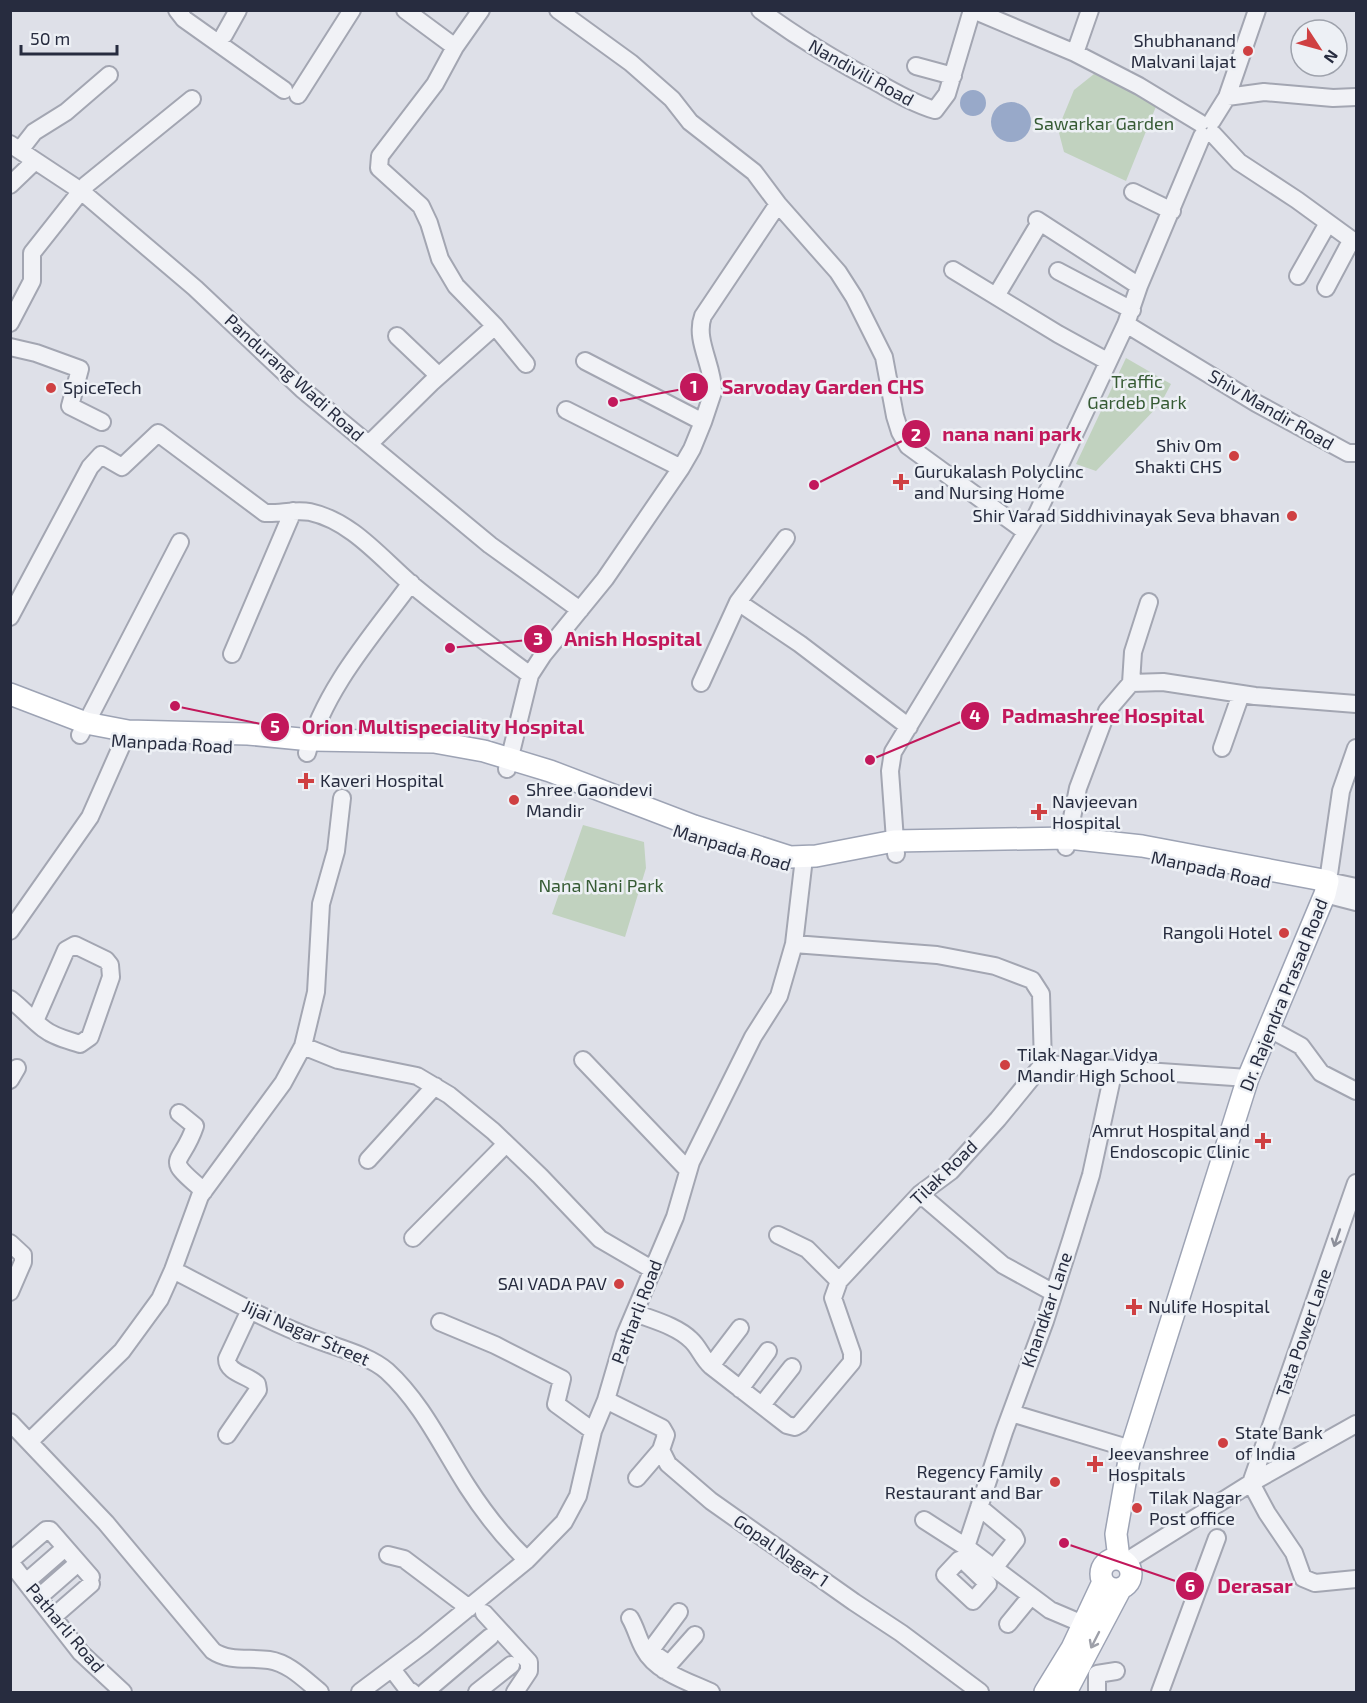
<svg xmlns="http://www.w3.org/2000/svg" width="1367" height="1703" viewBox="0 0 1367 1703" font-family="'Exo 2',sans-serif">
	<rect width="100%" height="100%" fill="#dee0e8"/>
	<path fill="#c1d2bf" d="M1094 74 1157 104 1126 181 1064 152 1058 129 1074 90Z
		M1126 358 1171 384 1161 403 1096 471 1076 464Z
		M583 825 644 842 646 868 625 937 552 914Z"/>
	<path fill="#98a9c9" d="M960 103a13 13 0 1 1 26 0a13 13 0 1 1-26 0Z
		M991 122a20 20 0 1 1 40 0a20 20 0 1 1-40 0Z"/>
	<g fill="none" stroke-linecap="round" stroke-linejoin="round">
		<g stroke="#a3a6b2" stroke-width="20">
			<path id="minor" d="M177 10 184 19 284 90
				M405 10 455 47
				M481 10 455 47 435 84 380 156 379 168 421 206 429 223 440 259 456 286 495 326 526 364
				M558 10 631 63 672 99 690 122 754 172 778 204 838 272 854 297 884 357 895 416 900 432 908 446 1026 532
				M760 10C798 38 838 62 880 84 898 94 915 104 935 110L947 94 972 10
				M973 10 1075 53 1139 86 1200 123
				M224 35 238 10
				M1075 53 1090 10
				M916 66 953 76
				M298 95 352 10
				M1227 97 1264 92 1333 98 1356 97
				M1212 121 1227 97 1257 10
				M1213 134 1239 162 1297 200 1356 243
				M10 144 81 191 195 288 302 389 490 545 580 610
				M20 150 34 132 66 112 109 75
				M10 185 35 161
				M1133 192 1172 211
				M1037 220 1139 286
				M953 270 1058 334 1107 361
				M1058 271 1132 310
				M1298 276 1328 223
				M1326 288 1351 241
				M996 296 1036 229
				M10 323 32 281V253L81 191 86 185 192 99
				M1126 324 1256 403 1348 453H1356
				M397 336 439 376
				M10 347 36 353 80 369 70 406 102 422
				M585 361 703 422
				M566 410 681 468
				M369 444 431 383 495 326
				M738 602 786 538
				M10 617 90 467 101 455 122 467 158 433 265 513C280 514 295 509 310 512 351 521 380 557 410 583 448 615 490 645 530 675
				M232 654 293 511
				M701 683 738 602 800 644 909 727
				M1131 683 1133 652 1149 602
				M80 735 180 542
				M1222 748 1241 694
				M1356 748 1341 791 1328 881 1356 887
				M307 753C325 688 372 636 411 583
				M507 769 530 675 543 655 605 579 681 468 692 449 703 422 713 392C714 367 694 340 703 316L778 204
				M1066 847 1078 788 1107 711 1131 683 1163 682 1255 696 1356 704
				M896 854 890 771 893 752 1036 516 1126 324 1139 286 1202 136
				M1325 894 1356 902
				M10 931 90 817 128 731
				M794 944 937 955 995 966 1032 980 1041 994 1043 1064
				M10 999C22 1008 32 1020 44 1029 54 1037 68 1040 80 1044L90 1037 111 977 110 965 106 960 75 945 66 950 35 1021
				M1268 1028 1301 1046 1321 1073 1356 1091
				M303 1046 338 1060 417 1076 449 1095 493 1131 540 1176 600 1239 653 1270
				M583 1060 688 1170
				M10 1080 17 1068
				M179 1113 195 1126C181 1168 161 1155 204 1191
				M368 1160 435 1086
				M1356 1183 1251 1483 1267 1513 1294 1553 1303 1578 1315 1583 1356 1579
				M920 1194 1003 1265 1054 1293
				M778 1235 807 1249 839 1281
				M413 1238 506 1144
				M10 1243 23 1255V1262L10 1292
				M173 1270C219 1293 264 1320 312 1338 335 1347 369 1355 387 1371 422 1403 442 1447 467 1486 485 1514 504 1538 527 1560
				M635 1313C653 1320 677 1326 691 1340 699 1347 702 1358 711 1366L787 1425 795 1427 800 1424 852 1362V1353L833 1298 839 1281 920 1194 951 1171 998 1119 1043 1064 1248 1078
				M440 1322 495 1345 562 1379 556 1404 593 1431
				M711 1366 740 1328
				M740 1389 768 1351
				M606 1400 662 1428 666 1435 661 1450 668 1464 711 1501 854 1602 901 1633 980 1692
				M762 1405 792 1367
				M1011 1413 1131 1449
				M10 1422 106 1523 213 1651C229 1662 250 1657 269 1660 289 1663 305 1680 320 1692
				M227 1435 258 1390 257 1384C248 1375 227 1373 227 1359L250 1310
				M29 1442 122 1351 160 1299 173 1270 200 1196 283 1083 303 1046 316 992 321 904 336 851 342 798
				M637 1478 661 1450
				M979 1507 1014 1536 1016 1540 994 1568
				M924 1520 966 1547 1050 1610 1083 1624
				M966 1547 1004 1432 1045 1321 1071 1240 1091 1175 1114 1069
				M388 1555 404 1559 469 1608
				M962 1559 988 1584 973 1601 945 1575 959 1560Z
				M10 1561 46 1530H50L91 1577
				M10 1562 81 1653 123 1692
				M1125 1562 1251 1483 1356 1424
				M26 1582 65 1548
				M38 1598 78 1563
				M484 1613 529 1662V1671L515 1692
				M53 1617 91 1584
				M630 1618C636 1628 638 1639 644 1649 656 1672 689 1682 711 1692
				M1008 1624 1031 1596
				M663 1660 654 1654 653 1647 679 1612
				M392 1669 408 1690 412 1692
				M664 1670 695 1635
				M360 1692 423 1645 527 1560 564 1522 578 1496 593 1431 606 1400 625 1335 675 1217 691 1162 753 1037 779 996 794 944 804 858
				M425 1692 490 1637
				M477 1692 511 1665
				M1097 1692V1674L1116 1671
				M1160 1692 1217 1538"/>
		</g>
		<g stroke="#9da3b4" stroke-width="24">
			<path id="major" d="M10 694 86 723 128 731 248 734 311 740 434 742 484 751 550 771 694 826 790 857 816 856 894 841 1068 838 1142 846 1328 881 1325 894 1248 1078 1131 1449 1116 1534 1119 1559
				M1101 1574a15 15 0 1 1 30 0a15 15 0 1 1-30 0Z
				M1045 1692 1072 1648 1103 1582
				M1066 1692 1121 1588"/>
		</g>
		<use href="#minor" stroke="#f1f2f6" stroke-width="16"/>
		<use href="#major" stroke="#fff" stroke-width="21"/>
	</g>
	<defs><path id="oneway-shaft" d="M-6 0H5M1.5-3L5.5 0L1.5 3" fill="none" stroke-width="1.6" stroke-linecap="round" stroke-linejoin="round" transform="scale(1.5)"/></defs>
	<use stroke="#8c8f9a" href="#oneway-shaft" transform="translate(1337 1238) rotate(109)"/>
	<use stroke="#9ea0a9" href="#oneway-shaft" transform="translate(1095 1640) rotate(117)"/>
	<g fill="#cf4042" stroke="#edf0f5" stroke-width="2">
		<circle cx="1248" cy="51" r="6"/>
		<circle cx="51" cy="388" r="6"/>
		<circle cx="1234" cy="456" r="6"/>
		<path d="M898 473h6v6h6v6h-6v6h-6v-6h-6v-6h6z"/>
		<circle cx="1292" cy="516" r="6"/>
		<path d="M303 772h6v6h6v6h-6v6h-6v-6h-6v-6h6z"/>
		<circle cx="514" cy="800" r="6"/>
		<path d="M1036 803h6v6h6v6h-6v6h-6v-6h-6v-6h6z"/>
		<circle cx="1284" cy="933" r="6"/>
		<circle cx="1005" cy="1065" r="6"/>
		<path d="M1260 1132h6v6h6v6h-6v6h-6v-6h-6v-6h6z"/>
		<circle cx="619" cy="1284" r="6"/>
		<path d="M1131 1298h6v6h6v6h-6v6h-6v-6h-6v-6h6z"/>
		<circle cx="1223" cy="1443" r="6"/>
		<path d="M1092 1455h6v6h6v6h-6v6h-6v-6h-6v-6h6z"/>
		<circle cx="1055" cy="1482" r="6"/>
		<circle cx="1137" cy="1508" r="6"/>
	</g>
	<g text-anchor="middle" stroke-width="5" stroke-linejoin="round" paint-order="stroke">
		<g font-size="18" fill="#272c3f" stroke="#edf0f5" text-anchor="start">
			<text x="1236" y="47" text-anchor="end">Shubhanand<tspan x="1236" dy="21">Malvani lajat</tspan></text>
			<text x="63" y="394">SpiceTech</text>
			<text x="1222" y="452" text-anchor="end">Shiv Om<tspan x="1222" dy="21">Shakti CHS</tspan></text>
			<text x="914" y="478">Gurukalash Polyclinc<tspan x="914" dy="21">and Nursing Home</tspan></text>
			<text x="1280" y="522" text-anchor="end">Shir Varad Siddhivinayak Seva bhavan</text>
			<text x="320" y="787">Kaveri Hospital</text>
			<text x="526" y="796">Shree Gaondevi<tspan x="526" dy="21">Mandir</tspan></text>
			<text x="1052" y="808">Navjeevan<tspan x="1052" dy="21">Hospital</tspan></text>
			<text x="1272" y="939" text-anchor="end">Rangoli Hotel</text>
			<text x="1017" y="1061">Tilak Nagar Vidya<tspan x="1017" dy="21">Mandir High School</tspan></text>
			<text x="1250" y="1137" text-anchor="end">Amrut Hospital and<tspan x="1250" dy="21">Endoscopic Clinic</tspan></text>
			<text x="607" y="1290" text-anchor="end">SAI VADA PAV</text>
			<text x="1148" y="1313">Nulife Hospital</text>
			<text x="1235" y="1439">State Bank<tspan x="1235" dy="21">of India</tspan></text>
			<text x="1108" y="1460">Jeevanshree<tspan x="1108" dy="21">Hospitals</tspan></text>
			<text x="1043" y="1478" text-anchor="end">Regency Family<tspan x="1043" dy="21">Restaurant and Bar</tspan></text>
			<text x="1149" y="1504">Tilak Nagar<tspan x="1149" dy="21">Post office</tspan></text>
		</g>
		<g font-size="18" fill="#272c3f" stroke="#edf0f5">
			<text transform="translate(861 73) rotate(29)" y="6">Nandivili Road</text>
			<text transform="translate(294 378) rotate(42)" y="6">Pandurang Wadi Road</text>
			<text transform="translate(1271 410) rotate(30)" y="6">Shiv Mandir Road</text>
			<text transform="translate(172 744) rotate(3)" y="6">Manpada Road</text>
			<text transform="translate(732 848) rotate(17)" y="6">Manpada Road</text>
			<text transform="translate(1211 870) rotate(12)" y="6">Manpada Road</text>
			<text transform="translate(1284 995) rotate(-68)" y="6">Dr. Rajendra Prasad Road</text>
			<text transform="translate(944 1173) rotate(-44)" y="6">Tilak Road</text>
			<text transform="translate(1047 1310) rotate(-71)" y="6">Khandkar Lane</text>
			<text transform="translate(637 1312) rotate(-69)" y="6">Patharli Road</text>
			<text transform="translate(306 1333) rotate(24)" y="6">Jijai Nagar Street</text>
			<text transform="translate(1304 1333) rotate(-71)" y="6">Tata Power Lane</text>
			<text transform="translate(781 1551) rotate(35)" y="6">Gopal Nagar 1</text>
			<text transform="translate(65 1628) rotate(50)" y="6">Patharli Road</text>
		</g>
		<g font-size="18" fill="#365b34" stroke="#edf0f5">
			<text x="1104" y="130">Sawarkar Garden</text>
			<text x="1137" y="388">Traffic<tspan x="1137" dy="21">Gardeb Park</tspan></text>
			<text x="601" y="892">Nana Nani Park</text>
		</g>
	</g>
	<path fill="none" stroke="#c2185b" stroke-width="2" d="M613 402L694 387M814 485L916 434M450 648L538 639M870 760L975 716M175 706L275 727M1064 1543L1190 1586"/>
	<g fill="#c2185b" stroke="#edf0f5" stroke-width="2">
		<circle cx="613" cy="402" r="6"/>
		<circle cx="814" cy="485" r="6"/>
		<circle cx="450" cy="648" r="6"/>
		<circle cx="870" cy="760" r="6"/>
		<circle cx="175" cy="706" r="6"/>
		<circle cx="1064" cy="1543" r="6"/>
		<circle cx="694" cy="387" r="15"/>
		<circle cx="916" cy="434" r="15"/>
		<circle cx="538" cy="639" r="15"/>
		<circle cx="975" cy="716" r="15"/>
		<circle cx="275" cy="727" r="15"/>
		<circle cx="1190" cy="1586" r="15"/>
	</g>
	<g font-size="18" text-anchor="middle" font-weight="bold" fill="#fff">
		<text x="694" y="393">1</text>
		<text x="916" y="441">2</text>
		<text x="538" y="645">3</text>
		<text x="975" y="722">4</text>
		<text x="275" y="733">5</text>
		<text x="1190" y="1592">6</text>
	</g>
	<g font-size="20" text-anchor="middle" font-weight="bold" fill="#c2185b" stroke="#edf0f5" stroke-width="5" stroke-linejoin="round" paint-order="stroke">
		<text x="823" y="394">Sarvoday Garden CHS</text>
		<text x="1012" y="441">nana nani park</text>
		<text x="633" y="646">Anish Hospital</text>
		<text x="1103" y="723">Padmashree Hospital</text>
		<text x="443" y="734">Orion Multispeciality Hospital</text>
		<text x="1255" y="1593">Derasar</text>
	</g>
	<rect width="1367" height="1703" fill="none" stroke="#272c3f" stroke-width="24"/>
	<g transform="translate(1319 48) rotate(126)"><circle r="28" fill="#edf0f5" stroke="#9ea2ac" stroke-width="1.5"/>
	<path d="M0-4.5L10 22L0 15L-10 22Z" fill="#cf4042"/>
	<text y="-9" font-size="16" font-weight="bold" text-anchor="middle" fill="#272c3f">N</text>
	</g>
	<path d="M21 45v9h96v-9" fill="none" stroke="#272c3f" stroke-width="3"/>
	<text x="30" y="45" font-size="18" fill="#272c3f" stroke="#edf0f5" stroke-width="4.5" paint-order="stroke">50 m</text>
</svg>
